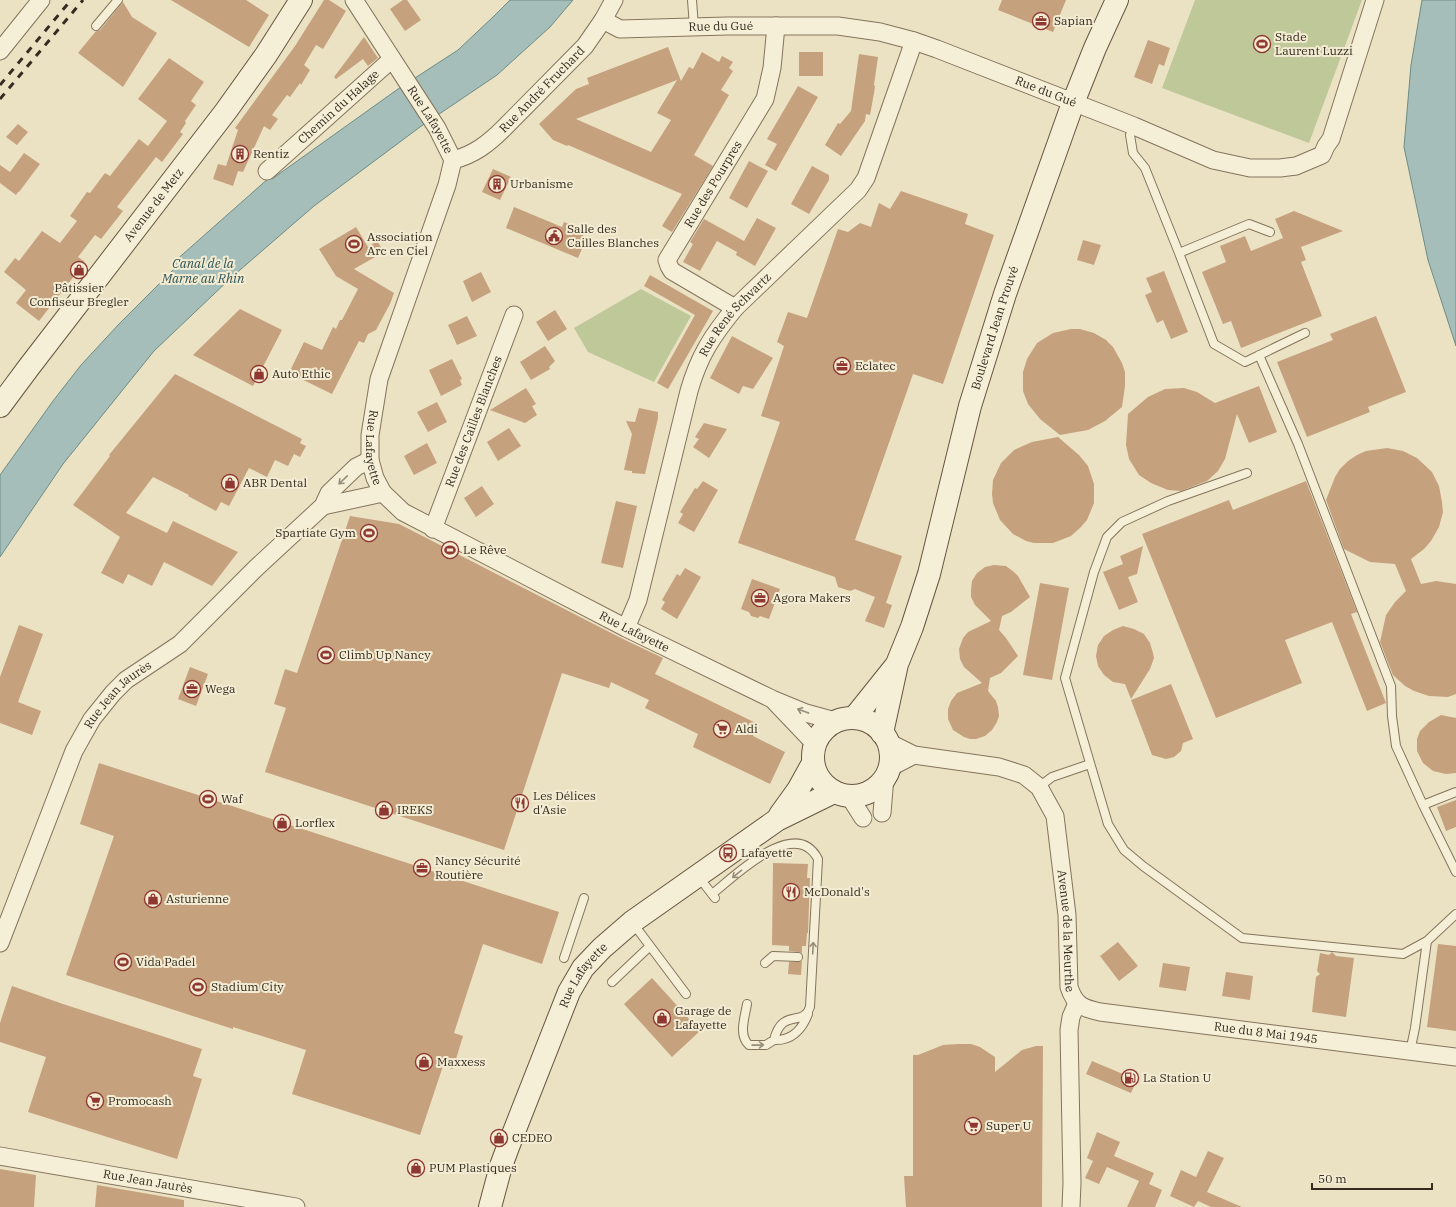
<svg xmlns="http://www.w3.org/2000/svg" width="1456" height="1207" viewBox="0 0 1456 1207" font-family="'IBM Plex Serif',serif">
	<rect width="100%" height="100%" fill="#ebe2c4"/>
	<path fill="#bfc899" d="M1195 0H1362L1309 143 1162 88Z
		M641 289 691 316 654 382 588 352 574 328Z"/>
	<path fill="#a6beb9" stroke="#6d8c86" d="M510 0H573L550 27 497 75 420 127 314 206 233 276 154 351 63 464 0 557V475L53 401 81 365 119 324 177 266 174 262 270 177 272 179 398 89 458 50 494 16Z
		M1422 0H1456V346L1428 260 1404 147 1411 65Z"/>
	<path fill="#c6a17d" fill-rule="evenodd" d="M171 0H246L269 15 249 47Z
		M324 0H329L346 11 323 49 316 45 304 65 310 70 301 85 300 83 290 97 287 95 272 115 278 119 270 130 264 126 243 172 238 171 233 186 213 179 218 164 226 166 238 130 235 128 295 46Z
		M403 0H407L421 20 405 31 390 9Z
		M1002 0H1066L1053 32 998 10Z
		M123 2 132 17 157 33 123 87 78 53 96 31 100 30Z
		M364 37 378 58 368 66 363 59 336 79 334 77Z
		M1148 40 1170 48 1164 66 1159 64 1152 84 1134 77Z
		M668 47 681 81 689 67 693 69 702 52 719 62 722 56 733 62 729 68 733 71 721 90 729 95 694 155 713 166 672 232 662 226 682 194 568 145 567 146 553 140 539 124 576 89 589 84 587 78ZM677 80 657 113 671 120 651 152 576 119Z
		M799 52H823V76H799Z
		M859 54 878 57 874 85 875 86 874 93 870 115 866 114 865 121 841 156 825 145 838 123 840 124 851 111Z
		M169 58 204 82 191 101 196 105 185 121 186 123 180 132 183 134 162 162 156 157 117 207 123 211 101 239 95 235 78 257 85 262 39 321 16 303 26 290 4 272 15 258 19 261 42 231 60 243 77 221 70 216 87 192 90 193 105 173 110 176 139 139 148 146 167 121 138 99Z
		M798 86 818 97 776 171 765 165 777 144 767 139Z
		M18 124 28 132 17 145 6 137Z
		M24 153 40 164 19 192H18L16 195 0 183V165L10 172Z
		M749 161 768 171 747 208 729 198Z
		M812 166 829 175V180L809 214 791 204Z
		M493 169 511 177 500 200 482 192Z
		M901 191 968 214 965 224 994 235 943 384 913 374 855 540 902 556 886 603 892 605 884 628 865 621 875 597 855 589 850 591 838 587 835 577 738 543 780 422 761 416 784 346 777 342 788 312 807 318 838 229 848 232 860 223 871 227 879 203 890 209Z
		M514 207 562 227 564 222 585 231 581 240 585 242 578 258 506 228Z
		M1294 211 1343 231 1301 247 1306 260 1301 262 1322 316 1241 348 1231 321 1223 324 1202 272 1226 262 1220 246 1245 236 1251 251 1283 238 1275 219Z
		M757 218 776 228 755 266 736 255 737 252 717 241 700 271 683 262 693 244 690 242 704 219 744 241Z
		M356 227 368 247 377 241 384 252 354 269 394 293 390 304 376 330 368 334 364 343 359 341 332 394 289 373 304 342 322 350 333 327 336 329 340 320H342L358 289 336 276 319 249Z
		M1083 240 1101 245 1094 265 1077 260Z
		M1164 271 1188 332 1171 339 1163 320 1157 323 1145 295 1152 292 1146 278Z
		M481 272 491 292 472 302 463 281Z
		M650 275 713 311 668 389 657 383 695 315 644 286Z
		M240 309 282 330 253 386 193 355Z
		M555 310 567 329 548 341 536 322Z
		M467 316 477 336 457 345 448 325Z
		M1376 316 1406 392 1368 407 1370 412 1307 437 1277 362 1333 340 1330 334Z
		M1071 329H1080L1094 333 1106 340 1113 347 1122 363 1125 372V386L1122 407 1105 421 1088 430 1060 435 1040 419 1028 404 1023 391V372L1027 359 1037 343 1053 333Z
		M732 336 773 358 753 389 743 386 739 394 710 378Z
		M545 346 555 361 549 367 550 369 531 380 520 362Z
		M452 359 462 379 460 380 462 385 441 396 429 370Z
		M175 374 302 439 300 443 306 446 300 457 294 454 288 466 275 460 267 477 249 468 229 506 221 502 216 511 188 496 189 495 153 477 126 513 167 533 173 521 238 552 212 586 164 562 152 586 128 574 123 584 101 573 120 537 73 505 110 456 109 455Z
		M1259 386 1277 432 1249 443 1237 414 1225 459 1218 471 1207 481 1181 491 1168 490 1151 483 1139 475 1129 459 1126 445 1128 414 1148 397 1165 389 1184 388 1197 392 1215 403Z
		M526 388 536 404 532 406 537 415 525 423 490 410Z
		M437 402 447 422 428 432 417 412Z
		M639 408 658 412V418L645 474 632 473V471L624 470 632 434 626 421 635 422Z
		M704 423 727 429 709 458 693 447 699 439 695 437Z
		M509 428 521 446 498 461 487 442Z
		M1058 437 1079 455 1088 466 1094 484V503L1087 520 1081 527 1071 536 1053 543H1034L1026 541 1013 534 1000 520 993 503 992 494 993 480 1001 463 1014 450 1032 442Z
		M427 443 437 463 414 475 404 456Z
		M1387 448 1403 451 1417 458 1432 472 1439 486 1442 502 1443 512 1439 527 1431 541 1424 549 1411 559 1421 584 1436 581 1456 584V694L1448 697 1429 696 1414 691 1405 686 1393 675 1380 642 1386 615 1395 602 1406 591 1395 564 1370 562 1344 549 1326 500 1335 477 1340 469 1348 461 1357 455 1366 451Z
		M703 481 718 490 694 532 678 523 683 514 680 512 695 488 697 489Z
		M1306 481 1357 612 1351 614 1386 703 1367 711 1332 622 1285 640 1302 683 1216 718 1142 534 1229 500 1233 510Z
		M482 486 494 504 476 517 464 498Z
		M616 501 637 506 623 568 601 563Z
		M350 516 399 524 407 528 623 639 663 658 655 674 758 724 753 736 785 752 770 784 693 747 698 734 645 708 649 700 611 682 609 688 562 673 504 850 265 772 286 708 274 704 285 669 297 673Z
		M1143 546 1137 574 1128 577 1138 602 1119 610 1103 572 1123 564 1120 556Z
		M994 565 1006 566 1014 572 1018 576 1030 597 1011 612 1002 616 999 630 1006 638 1018 656 1001 673 990 678 988 691 996 701 998 707 999 716 997 722 992 730 985 736 976 739H970L964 737 953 730 948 719V709L951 701 957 693 982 683 964 667 960 659 959 649 963 638 968 632 991 621 975 605 971 597V590L972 581 977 573 985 567Z
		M685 568 701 577 677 619 661 609 665 602 662 600 677 574 680 576Z
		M752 579 780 589 769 619 760 616 758 618 751 616 749 612 741 609Z
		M1040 583 1069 588 1052 680 1023 675Z
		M19 625 43 634 18 702 41 711 32 735 0 723V677Z
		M1123 626 1134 629 1144 634 1150 643 1153 653 1154 658 1150 669 1131 699 1125 684 1113 682 1104 675 1098 666 1096 656 1098 645 1104 636 1113 630Z
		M190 667 208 674 196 706 178 699Z
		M1171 684 1193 739 1183 743 1181 751 1174 757 1166 759 1152 755 1131 700Z
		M1441 715 1456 718V773L1446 774 1433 771 1423 763 1417 751V739L1420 731 1429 722Z
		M99 763 559 912 542 964 483 944 454 1033 463 1036 453 1069 443 1066 420 1135 292 1094 306 1050 233 1027V1029L66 975 114 836 80 824Z
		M1456 800V827L1446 831 1437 807Z
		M773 863 808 864 807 878H810L808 933H807L806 946H802V953L798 952 789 951V946L772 945Z
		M1118 942 1138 966 1119 981 1100 956Z
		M1438 944 1456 946V1031L1427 1027Z
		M1332 952 1336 956 1354 958 1346 1017 1312 1012 1316 977 1320 974 1317 971 1320 953 1329 955Z
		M802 961 801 975 788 974 789 962H798Z
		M1163 963 1190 967 1186 991 1159 987Z
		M1226 972 1253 976 1250 1000 1222 996Z
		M652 978 700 1031 672 1057 624 1004Z
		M12 986 63 1004 202 1049 193 1076 202 1079 177 1159 28 1112 46 1057 0 1042V1023Z
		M958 1044H971L980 1047 995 1057V1072L1022 1050 1036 1046H1043L1042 1207H906L904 1176H913V1055H918L943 1045Z
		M1092 1061 1137 1080 1131 1093 1086 1074Z
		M1097 1132 1120 1142 1114 1156 1154 1173 1149 1184 1162 1190 1155 1207H1127L1139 1181 1107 1167 1099 1184 1085 1178 1093 1161 1087 1158Z
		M1208 1151 1224 1158 1207 1192 1242 1207H1211L1198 1201 1194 1207 1170 1196 1181 1170 1196 1177Z
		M0 1169 36 1175 34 1207H0Z
		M97 1185 184 1200V1207H95Z"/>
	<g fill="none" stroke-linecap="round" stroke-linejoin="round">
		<g stroke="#84745c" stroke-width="10">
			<path id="lane" d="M692 0 694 27
				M96 26 118 0
				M1134 126 1130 135 1133 153 1145 168 1179 253 1249 224 1270 232
				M1179 253 1214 344 1245 362 1305 333
				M1259 355 1298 444 1391 686 1392 716 1396 746 1423 805
				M1247 473 1168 501 1122 522 1107 537 1094 572 1065 678 1108 824 1124 850 1143 866 1242 938 1403 954 1427 941 1415 1028 1410 1052
				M1039 787 1052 777 1090 764
				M1456 792 1423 805 1456 872
				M698 876 715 898
				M712 894C734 877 795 815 818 859L810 1007C803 1028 782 1007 774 1040L766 1045H749C738 1035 745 1017 747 1004
				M632 922 686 994
				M1427 941 1456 914
				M564 958 584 898
				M765 963 773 956 798 957
				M612 982 650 946
				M774 1040C791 1041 802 1030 808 1014"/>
		</g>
		<g stroke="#84745c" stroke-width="19">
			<g id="street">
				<path id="s1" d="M354 0 437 128 453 160 447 185 379 379 370 435V460L375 478 383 493 403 512 626 628 772 699 806 713 835 721"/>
				<path id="s2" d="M603 20 620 29 727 26H838L880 32 914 41 937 49 1134 126 1213 160 1250 168H1280L1296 166 1322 155 1326 146 1331 139 1375 0"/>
				<path d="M0 51 41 0"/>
				<path id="s3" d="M453 160C474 155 489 143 504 128L585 46 603 20 614 0"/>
				<path id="s4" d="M267 171 392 59"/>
				<path id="s5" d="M735 308 672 271 669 266 667 260 765 99 772 68 776 26"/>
				<path d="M323 506 383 493"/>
				<path id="s6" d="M433 529 514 315"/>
				<path id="s7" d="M626 628 638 600 689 391C699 356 712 336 735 308L858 190 866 178 914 41"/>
				<path d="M775 702 815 744"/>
				<path id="s8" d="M888 742 914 755 999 767 1024 775 1039 787 1055 816 1067 915 1069 987C1075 1005 1082 1008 1100 1012L1456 1057"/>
				<path d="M889 768 914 755"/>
				<path d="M849 796 863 818"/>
				<path d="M882 813 885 777"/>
				<path id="s9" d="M0 943 74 751 92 719 113 693 126 680 180 644 256 568 323 506 329 493 356 467 370 460"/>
				<path id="s10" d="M0 1156 296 1207"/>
				<path d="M1071 1207 1072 1183 1069 1030 1071 1017 1077 1003"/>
			</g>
		</g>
		<g stroke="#66553f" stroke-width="24">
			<g id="secondary">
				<path id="s11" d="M0 406 29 367 226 111 266 55 301 0"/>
				<path d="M854 718 894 668"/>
				<circle cx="852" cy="757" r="39"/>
				<path id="s12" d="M882 733 897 664 912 627 929 574 970 406 1005 294 1073 103 1095 48 1117 0"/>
				<path d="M780 815 798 790 813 763"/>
				<path id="s13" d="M490 1207 501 1166 508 1147 569 992 583 968 602 948 632 922 777 820 834 792"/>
			</g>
		</g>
		<use href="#lane" stroke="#f6efd7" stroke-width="8"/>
		<use href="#street" stroke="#f6efd7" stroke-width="17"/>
		<use href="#secondary" stroke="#f6efd7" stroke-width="22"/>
		<path stroke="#352b1f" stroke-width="3" stroke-dasharray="7 7" stroke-linecap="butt" d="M0 85 71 0
			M0 99 83 0"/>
	</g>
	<defs><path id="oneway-shaft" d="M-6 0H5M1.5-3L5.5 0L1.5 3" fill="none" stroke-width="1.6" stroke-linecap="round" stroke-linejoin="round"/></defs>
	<g stroke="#968d7b">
		<use href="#oneway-shaft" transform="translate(343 480) rotate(136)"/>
		<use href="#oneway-shaft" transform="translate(803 711) rotate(-160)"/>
		<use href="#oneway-shaft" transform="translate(737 874) rotate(141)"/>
		<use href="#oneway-shaft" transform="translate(813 948) rotate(-87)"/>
		<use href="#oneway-shaft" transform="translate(758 1045) rotate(-1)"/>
	</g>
	<defs>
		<g id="office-ring" transform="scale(0.9)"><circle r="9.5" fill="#f3ecd3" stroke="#8f3731" stroke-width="1.5"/><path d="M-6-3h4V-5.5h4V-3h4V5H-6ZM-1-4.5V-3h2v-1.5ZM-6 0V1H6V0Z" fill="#8f3731"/></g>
		<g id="stadium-ring" transform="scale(0.9)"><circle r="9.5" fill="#f3ecd3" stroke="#8f3731" stroke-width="1.5"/><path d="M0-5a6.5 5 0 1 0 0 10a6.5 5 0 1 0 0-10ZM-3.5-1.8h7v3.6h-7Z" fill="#8f3731"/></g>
		<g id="building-ring" transform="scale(0.9)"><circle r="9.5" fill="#f3ecd3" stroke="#8f3731" stroke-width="1.5"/><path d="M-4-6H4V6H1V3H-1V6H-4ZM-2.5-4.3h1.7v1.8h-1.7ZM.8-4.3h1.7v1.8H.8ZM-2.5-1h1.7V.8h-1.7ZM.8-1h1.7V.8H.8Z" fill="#8f3731"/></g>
		<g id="civic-ring" transform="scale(0.9)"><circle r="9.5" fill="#f3ecd3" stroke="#8f3731" stroke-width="1.5"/><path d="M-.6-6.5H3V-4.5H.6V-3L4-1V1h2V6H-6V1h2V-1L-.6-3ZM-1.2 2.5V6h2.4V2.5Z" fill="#8f3731"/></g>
		<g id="shop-ring" transform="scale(0.9)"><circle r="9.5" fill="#f3ecd3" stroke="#8f3731" stroke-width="1.5"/><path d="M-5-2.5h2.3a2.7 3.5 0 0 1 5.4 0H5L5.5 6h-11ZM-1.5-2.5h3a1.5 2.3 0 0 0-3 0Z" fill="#8f3731"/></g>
		<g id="supermarket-ring" transform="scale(0.9)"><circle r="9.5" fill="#f3ecd3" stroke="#8f3731" stroke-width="1.5"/><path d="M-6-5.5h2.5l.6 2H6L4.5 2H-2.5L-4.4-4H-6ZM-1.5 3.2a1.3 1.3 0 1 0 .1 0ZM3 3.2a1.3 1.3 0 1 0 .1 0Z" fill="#8f3731"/></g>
		<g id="restaurant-ring" transform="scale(0.9)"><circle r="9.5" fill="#f3ecd3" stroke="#8f3731" stroke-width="1.5"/><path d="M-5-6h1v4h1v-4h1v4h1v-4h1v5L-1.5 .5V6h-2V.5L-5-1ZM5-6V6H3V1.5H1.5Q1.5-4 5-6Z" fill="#8f3731"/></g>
		<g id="bus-ring" transform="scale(0.9)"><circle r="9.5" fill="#f3ecd3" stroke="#8f3731" stroke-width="1.5"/><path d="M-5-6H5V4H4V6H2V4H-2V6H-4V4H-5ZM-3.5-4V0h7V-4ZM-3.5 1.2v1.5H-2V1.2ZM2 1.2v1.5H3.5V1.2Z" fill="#8f3731"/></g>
		<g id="fuel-ring" transform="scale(0.9)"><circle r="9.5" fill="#f3ecd3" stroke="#8f3731" stroke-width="1.5"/><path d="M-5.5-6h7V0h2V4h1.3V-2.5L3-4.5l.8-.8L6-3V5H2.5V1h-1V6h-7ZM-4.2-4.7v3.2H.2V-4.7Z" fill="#8f3731"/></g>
	</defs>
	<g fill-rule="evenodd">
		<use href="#office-ring" x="1041" y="21"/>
		<use href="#stadium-ring" x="1262" y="44"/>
		<use href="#building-ring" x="240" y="154"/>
		<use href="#building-ring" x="497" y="184"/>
		<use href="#civic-ring" x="554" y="236"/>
		<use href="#stadium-ring" x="354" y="244"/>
		<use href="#shop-ring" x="79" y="270"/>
		<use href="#office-ring" x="842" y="366"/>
		<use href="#shop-ring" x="259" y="374"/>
		<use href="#shop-ring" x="230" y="483"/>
		<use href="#stadium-ring" x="369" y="533"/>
		<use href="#stadium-ring" x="450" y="550"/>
		<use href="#office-ring" x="760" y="598"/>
		<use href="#stadium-ring" x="326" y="655"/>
		<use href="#office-ring" x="192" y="689"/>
		<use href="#supermarket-ring" x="722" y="729"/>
		<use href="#stadium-ring" x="208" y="799"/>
		<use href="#restaurant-ring" x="520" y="803"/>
		<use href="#shop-ring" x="384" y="810"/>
		<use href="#shop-ring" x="282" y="823"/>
		<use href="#bus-ring" x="728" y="853"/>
		<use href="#office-ring" x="422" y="868"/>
		<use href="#restaurant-ring" x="791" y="892"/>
		<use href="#shop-ring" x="153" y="899"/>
		<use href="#stadium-ring" x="123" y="962"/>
		<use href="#stadium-ring" x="198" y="987"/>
		<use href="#shop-ring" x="662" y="1018"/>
		<use href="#shop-ring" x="424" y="1062"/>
		<use href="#fuel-ring" x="1130" y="1078"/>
		<use href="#supermarket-ring" x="95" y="1101"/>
		<use href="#supermarket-ring" x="973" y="1126"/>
		<use href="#shop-ring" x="499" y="1138"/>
		<use href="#shop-ring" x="416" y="1168"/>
	</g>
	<g text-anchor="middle" stroke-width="4" stroke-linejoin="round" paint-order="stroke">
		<g font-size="12" fill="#352b1f" stroke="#f3ecd3" text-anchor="start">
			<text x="1054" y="25">Sapian</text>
			<text x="1275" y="41">Stade<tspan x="1275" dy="14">Laurent Luzzi</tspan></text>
			<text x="253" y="158">Rentiz</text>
			<text x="510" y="188">Urbanisme</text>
			<text x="567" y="233">Salle des<tspan x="567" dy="14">Cailles Blanches</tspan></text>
			<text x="367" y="241">Association<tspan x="367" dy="14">Arc en Ciel</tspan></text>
			<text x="79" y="292" text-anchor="middle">Pâtissier<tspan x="79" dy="14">Confiseur Bregler</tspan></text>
			<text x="855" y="370">Eclatec</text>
			<text x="272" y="378">Auto Ethic</text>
			<text x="243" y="487">ABR Dental</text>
			<text x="356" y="537" text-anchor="end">Spartiate Gym</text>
			<text x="463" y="554">Le Rêve</text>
			<text x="773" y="602">Agora Makers</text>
			<text x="339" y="659">Climb Up Nancy</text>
			<text x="205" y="693">Wega</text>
			<text x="735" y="733">Aldi</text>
			<text x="533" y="800">Les Délices<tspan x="533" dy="14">d'Asie</tspan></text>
			<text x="221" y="803">Waf</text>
			<text x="397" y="814">IREKS</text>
			<text x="295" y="827">Lorflex</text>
			<text x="741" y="857">Lafayette</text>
			<text x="435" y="865">Nancy Sécurité<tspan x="435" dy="14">Routière</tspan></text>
			<text x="804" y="896">McDonald's</text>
			<text x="166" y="903">Asturienne</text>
			<text x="136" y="966">Vida Padel</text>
			<text x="211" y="991">Stadium City</text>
			<text x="675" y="1015">Garage de<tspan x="675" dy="14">Lafayette</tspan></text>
			<text x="437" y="1066">Maxxess</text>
			<text x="1143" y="1082">La Station U</text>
			<text x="108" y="1105">Promocash</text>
			<text x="986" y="1130">Super U</text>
			<text x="512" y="1142">CEDEO</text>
			<text x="429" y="1172">PUM Plastiques</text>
		</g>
		<g font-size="12" fill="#352b1f" stroke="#f3ecd3">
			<text dy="4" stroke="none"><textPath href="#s2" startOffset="120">Rue du Gué</textPath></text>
			<text dy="4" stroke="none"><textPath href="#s3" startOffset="115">Rue André Fruchard</textPath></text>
			<text dy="4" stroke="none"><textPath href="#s2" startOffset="456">Rue du Gué</textPath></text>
			<text dy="4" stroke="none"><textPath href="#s4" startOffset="96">Chemin du Halage</textPath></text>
			<text dy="4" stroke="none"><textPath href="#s1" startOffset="142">Rue Lafayette</textPath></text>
			<text dy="4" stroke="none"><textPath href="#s5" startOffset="174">Rue des Pourpres</textPath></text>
			<text dy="4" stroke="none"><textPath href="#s11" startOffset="253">Avenue de Metz</textPath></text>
			<text dy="4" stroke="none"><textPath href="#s7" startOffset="336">Rue René Schvartz</textPath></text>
			<text dy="4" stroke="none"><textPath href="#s12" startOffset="421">Boulevard Jean Prouvé</textPath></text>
			<text dy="4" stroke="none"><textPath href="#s6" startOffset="115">Rue des Cailles Blanches</textPath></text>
			<text dy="4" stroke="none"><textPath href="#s1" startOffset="489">Rue Lafayette</textPath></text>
			<text dy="4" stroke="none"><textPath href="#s1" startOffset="825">Rue Lafayette</textPath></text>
			<text dy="4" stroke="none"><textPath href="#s9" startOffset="278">Rue Jean Jaurès</textPath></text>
			<text dy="4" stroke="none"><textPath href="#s8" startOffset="309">Avenue de la Meurthe</textPath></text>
			<text dy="4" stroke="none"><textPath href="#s13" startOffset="251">Rue Lafayette</textPath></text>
			<text dy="4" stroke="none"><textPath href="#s8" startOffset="575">Rue du 8 Mai 1945</textPath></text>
			<text dy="4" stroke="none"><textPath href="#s10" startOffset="150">Rue Jean Jaurès</textPath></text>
		</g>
		<g font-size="13" font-style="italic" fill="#2f5454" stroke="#f3ecd3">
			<text x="203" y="268">Canal de la<tspan x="203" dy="15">Marne au Rhin</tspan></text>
		</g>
	</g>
	<path d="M1312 1183v6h120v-6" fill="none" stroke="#352b1f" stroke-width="2"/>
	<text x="1318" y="1183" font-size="12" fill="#352b1f" stroke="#f3ecd3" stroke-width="3" paint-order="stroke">50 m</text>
</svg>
